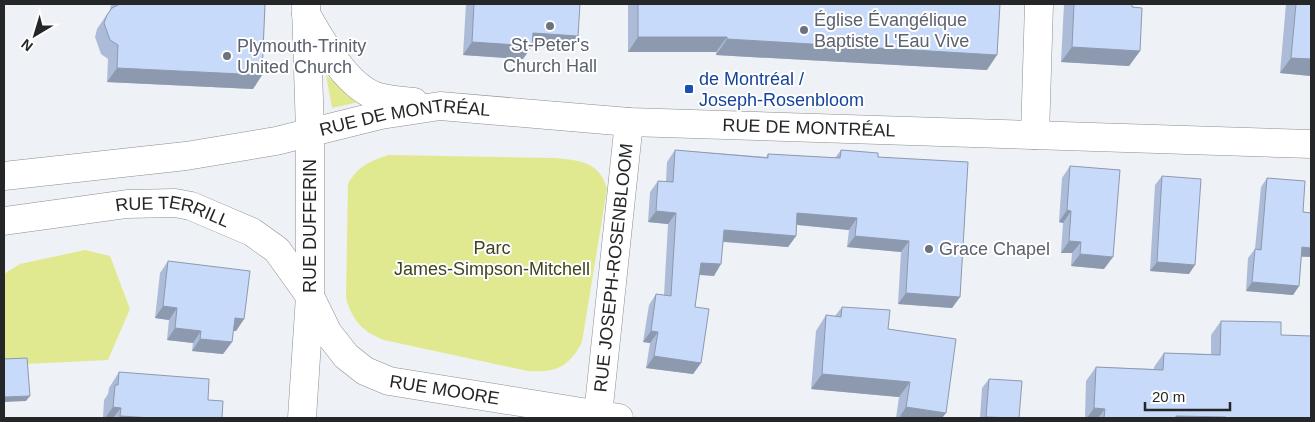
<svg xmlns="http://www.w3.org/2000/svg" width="1315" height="422" viewBox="0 0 1315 422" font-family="Arial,sans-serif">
	<rect width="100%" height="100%" fill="#eef1f5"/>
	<path fill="#e1e990" d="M326 75 359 102 332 108Z
		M389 155 553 158C578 160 600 161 607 189L582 342C569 367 556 373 528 371L384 340C363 332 352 320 346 298L348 184C358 166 370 161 389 155Z
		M85 250 110 256 130 309 108 360 4 365V274L20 264Z"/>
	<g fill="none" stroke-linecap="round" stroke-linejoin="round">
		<g stroke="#8b8e92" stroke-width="29">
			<g id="street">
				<path d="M306 5 310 132"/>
				<path d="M1035 135 1039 4"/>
				<path id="s1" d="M598 415 629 122"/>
			</g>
		</g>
		<g stroke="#8b8e92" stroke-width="29">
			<g id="secondary">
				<path d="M306 14C321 40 348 89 379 97 390 100 402 101 414 102"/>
				<path id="s2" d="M4 176 186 156 276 141 381 115 440 106 629 122 1311 144"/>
				<path id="s3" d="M4 221 127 204 175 203 191 206 252 232 277 250 310 296 328 333 346 356 365 371 389 381 619 418"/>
				<path d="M302 418 310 296V132"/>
			</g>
		</g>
		<use href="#street" stroke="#fff" stroke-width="28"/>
		<use href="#secondary" stroke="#fff" stroke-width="28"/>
	</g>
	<path fill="#acbbd7" d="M111 4H265L262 75 253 89 107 82 108 59 101 54 95 37 97 29 110 10Z
		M466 4H580L569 50 532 46 523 59 463 55Z
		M628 4H1000L987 70 716 55V52H628Z
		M1064 4H1132V7L1140 51 1129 66 1061 62Z
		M1286 4H1311V76L1280 73Z
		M675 150 766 157 768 154 835 158 841 150 878 157 960 297 952 308 898 304 901 252 847 247 849 230 797 225 796 236 788 247 723 242 714 276 699 275 695 307 701 363 693 374 646 368 650 343 643 342 649 305 656 294 664 295 668 224 648 222 650 192 658 181 666 182 667 162Z
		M1070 166 1104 269 1071 266 1072 253H1061L1063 223 1059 222 1062 178Z
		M1162 176 1189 274 1150 271 1155 185Z
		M1267 178 1303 212 1311 213V257H1301L1299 286 1293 295 1246 291 1248 258 1255 249 1261 187Z
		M168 261 244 319 236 331H233L232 342 223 354 192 351 193 343 167 340 169 320 155 318 160 273Z
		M842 307 888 329 946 413 942 418H896L899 397 811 389 816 331 826 315 835 316Z
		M1221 321 1281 335 1311 418H1085L1086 381 1096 367 1154 369V367L1164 353 1211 354V335Z
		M119 372 208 400 222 418H103L104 400 108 394 109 388Z
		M989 379 1019 418H980L982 388Z"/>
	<path fill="#8c99af" d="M533 33 578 36 569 50 532 46 523 59 463 55 472 42Z
		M638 37H727L716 52H628Z
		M727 39 997 55 987 70 716 55Z
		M1072 47 1140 51 1129 66 1061 62Z
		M1291 58 1311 59V76L1280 73Z
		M117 68 262 75 253 89 107 82Z
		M1067 210 1071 211 1063 223 1059 222Z
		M656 211 676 213 668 224 648 222Z
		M797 213 857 218 849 230 789 224Z
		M724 230 796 236 788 247 716 241Z
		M855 236 909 241 901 252 847 247Z
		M1069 241 1081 242 1072 253H1061Z
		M1302 247 1311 248V257L1296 256Z
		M1080 254 1113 257 1104 269 1071 266Z
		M1157 262 1195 265 1189 274 1150 271Z
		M701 263 721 264 714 276 693 274Z
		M1252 282 1299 286 1293 295 1246 291Z
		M906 293 960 297 952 308 898 304Z
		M163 306 177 308 169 320 155 318Z
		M235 318 244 319 236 331 226 330Z
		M175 328 201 331 193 343 167 340Z
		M651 331 658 332 650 343 643 342Z
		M200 339 232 342 223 354 192 351Z
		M654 356 701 363 693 374 646 368Z
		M822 374 910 382 899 397 811 389Z
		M30 396 26 401 4 402V397Z
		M113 407 121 408 113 418H105Z
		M906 407 946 413 942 418H899Z
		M1094 408 1105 409 1098 418H1087Z
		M120 416 152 418H118Z
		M1176 416 1226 417 1225 418H1174Z"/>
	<path fill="#c8dafa" stroke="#8c99af" d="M120 4H265L262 75 117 68 118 45 110 40 104 23 107 15 112 8Z
		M474 4H580L578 36 533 33 532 46 472 42Z
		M638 4H1000L997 55 727 39V37H638Z
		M1074 4H1132V7L1142 8 1140 51 1072 47Z
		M1296 4H1311V59L1291 58Z
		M675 150 768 158V154L840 158 841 150 878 153V157L968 162 960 297 906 293 909 241 855 236 857 218 797 213 796 236 724 230 721 264 701 263 695 307 709 309 701 363 654 356 658 332 651 331 656 294 671 296 676 213 656 211 658 181 673 182Z
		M1070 166 1120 170 1113 257 1080 254 1081 242 1069 241 1071 211 1067 210Z
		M1162 176 1201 179 1195 265 1157 262Z
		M1267 178 1305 181 1303 212 1311 213V248L1302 247 1299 286 1252 282 1255 249 1261 250Z
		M168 261 250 271 244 319 235 318 232 342 200 339 201 331 175 328 177 308 163 306Z
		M842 307 890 310 888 329 956 339 946 413 906 407 910 382 822 374 826 315 841 317Z
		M1221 321 1281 322V335L1311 336V418H1226V417L1176 416V418H1104L1105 409 1094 408 1096 367 1163 370 1164 353 1220 355Z
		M27 358 30 396 4 397V359Z
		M119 372 209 379 208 400 223 401 222 418H152L120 416 121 408 113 407 115 385H118Z
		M989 379 1022 381 1019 418 986 417Z"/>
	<g fill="#6b7280" stroke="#fefeff" stroke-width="2">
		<circle cx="550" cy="26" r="5"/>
		<circle cx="804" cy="30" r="5"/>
		<circle cx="227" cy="56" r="5"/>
		<circle cx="929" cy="249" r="5"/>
	</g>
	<rect fill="#1a4fb4" stroke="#fefeff" stroke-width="2" x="684" y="84" width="10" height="10" rx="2.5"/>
	<g text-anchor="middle" stroke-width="4" stroke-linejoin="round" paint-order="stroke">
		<g font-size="18" fill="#5b616d" stroke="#fefeff" text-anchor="start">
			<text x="814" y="26">Église Évangélique<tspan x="814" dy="21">Baptiste L'Eau Vive</tspan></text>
			<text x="550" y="51" text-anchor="middle">St-Peter's<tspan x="550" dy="21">Church Hall</tspan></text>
			<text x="237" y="52">Plymouth-Trinity<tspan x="237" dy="21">United Church</tspan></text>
			<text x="939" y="255">Grace Chapel</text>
		</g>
		<g font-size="18" fill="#164399" stroke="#fefeff" text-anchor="start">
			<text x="699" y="85">de Montréal /<tspan x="699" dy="21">Joseph-Rosenbloom</tspan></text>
		</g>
		<g font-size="18" fill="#252627" stroke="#fefeff">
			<text dy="6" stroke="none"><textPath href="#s2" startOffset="406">RUE DE MONTRÉAL</textPath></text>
			<text dy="6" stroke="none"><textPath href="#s2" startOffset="812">RUE DE MONTRÉAL</textPath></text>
			<text dy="6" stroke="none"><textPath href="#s3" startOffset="171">RUE TERRILL</textPath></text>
			<text transform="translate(310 226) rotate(-90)" y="6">RUE DUFFERIN</text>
			<text dy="6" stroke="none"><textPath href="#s1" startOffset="148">RUE JOSEPH-ROSENBLOOM</textPath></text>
			<text dy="6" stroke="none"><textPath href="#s3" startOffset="519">RUE MOORE</textPath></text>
		</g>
		<g font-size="18" fill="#41441b" stroke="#fefeff">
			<text x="492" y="254">Parc<tspan x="492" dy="21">James-Simpson-Mitchell</tspan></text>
		</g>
	</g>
	<rect width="1315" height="422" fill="none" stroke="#252627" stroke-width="10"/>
	<g transform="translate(35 35) rotate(218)" stroke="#fefeff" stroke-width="4" paint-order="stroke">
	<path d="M0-4L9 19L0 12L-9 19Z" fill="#252627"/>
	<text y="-8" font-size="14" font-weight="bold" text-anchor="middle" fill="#252627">N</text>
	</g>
	<path d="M1145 402v8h85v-8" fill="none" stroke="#252627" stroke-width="2.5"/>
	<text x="1152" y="402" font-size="15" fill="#252627" stroke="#fefeff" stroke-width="4" paint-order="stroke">20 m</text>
</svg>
